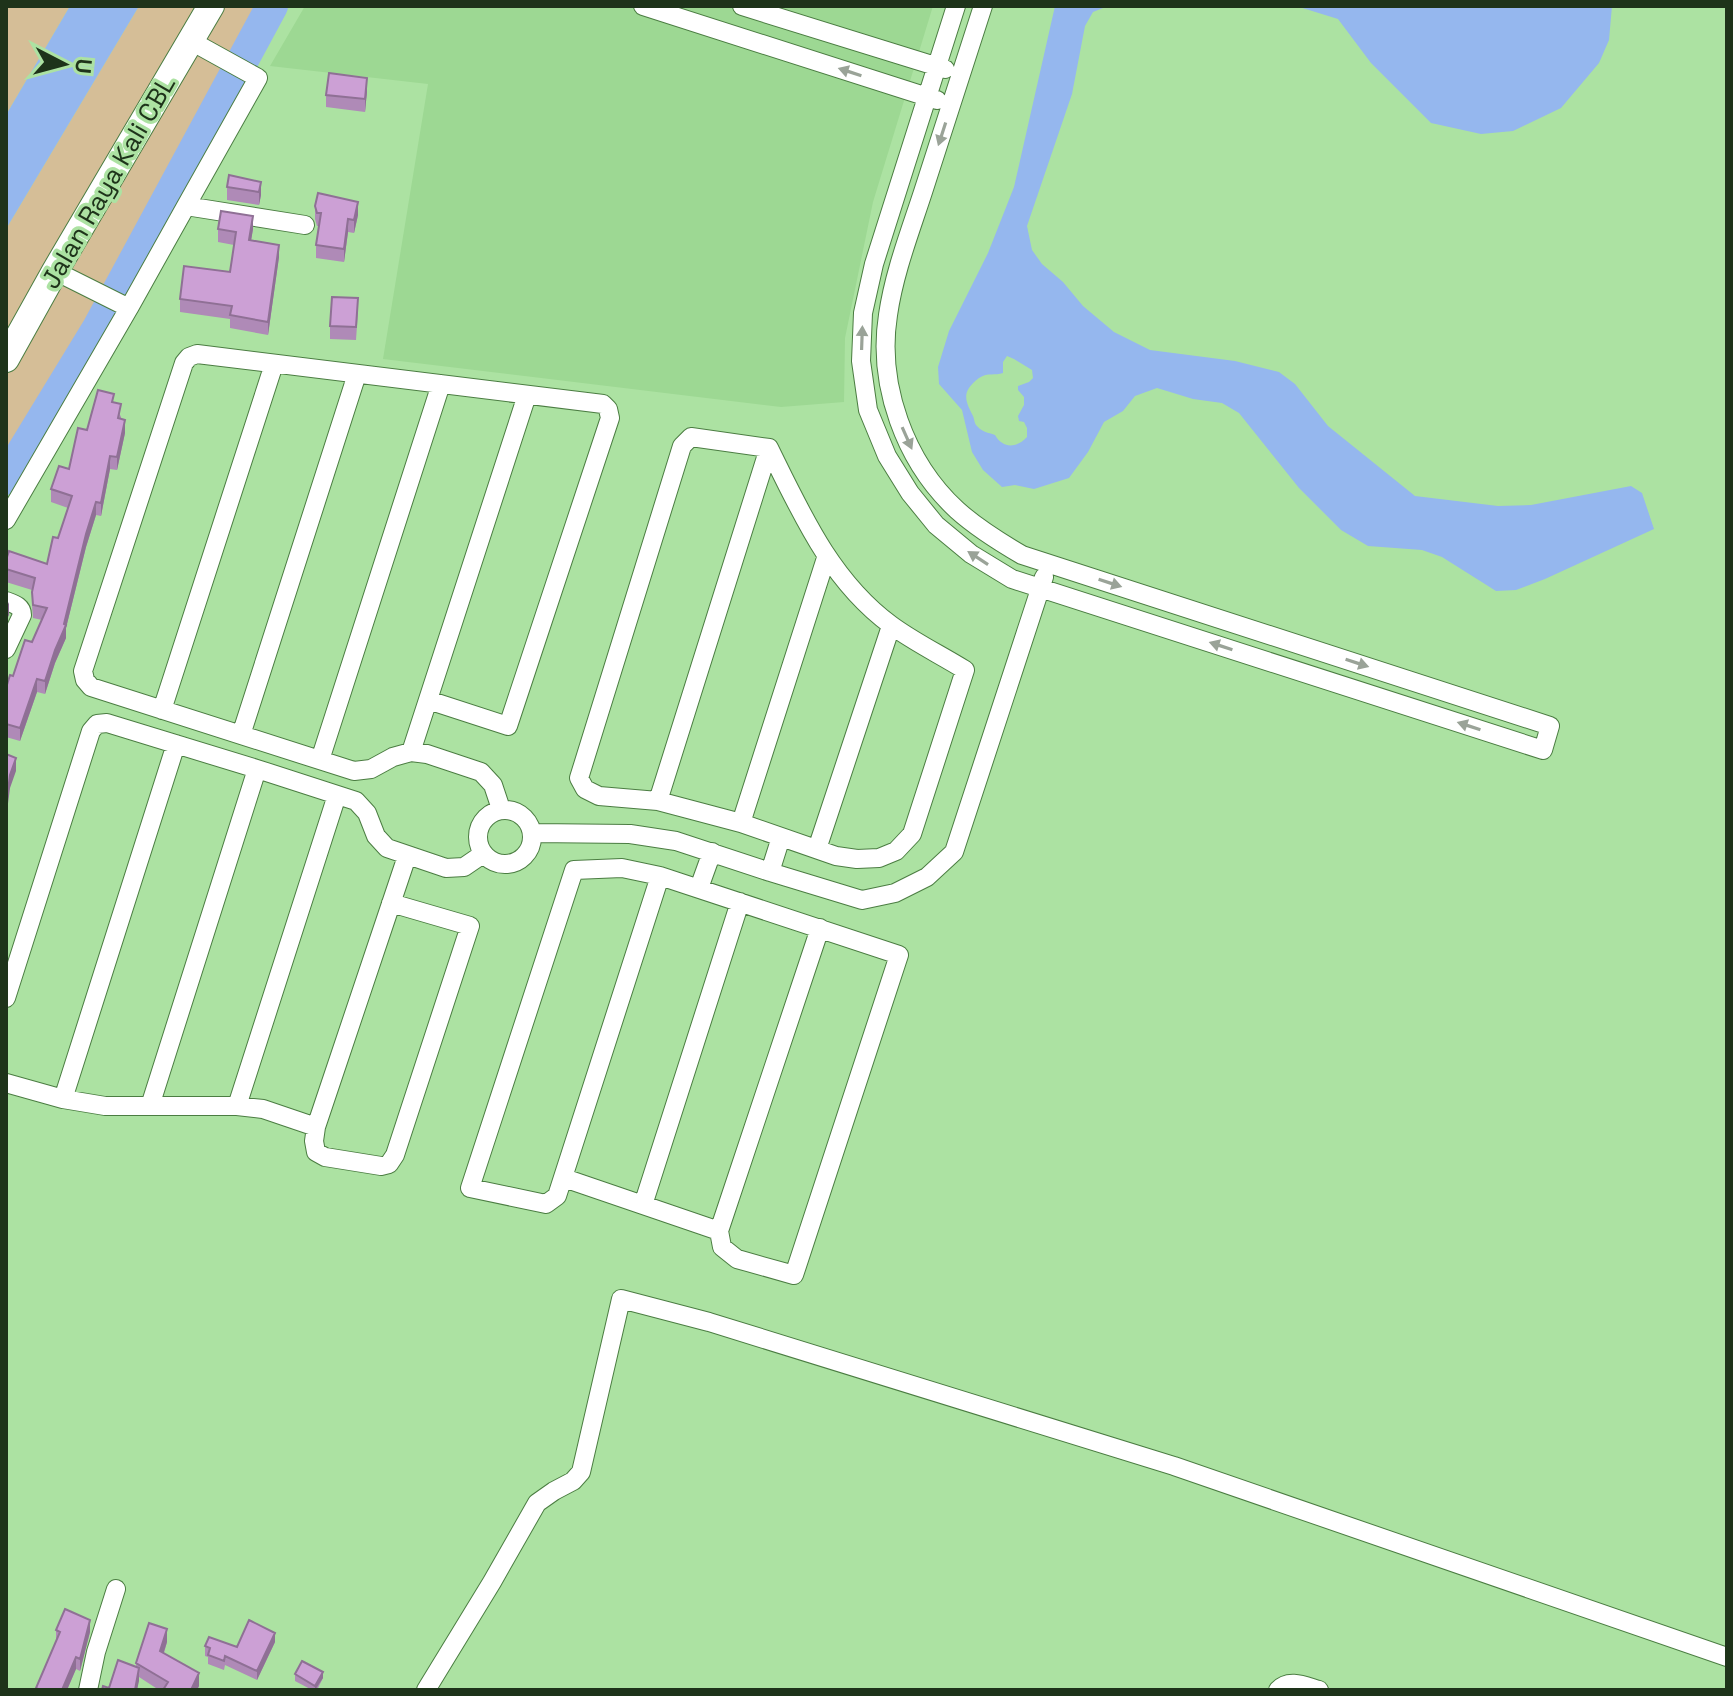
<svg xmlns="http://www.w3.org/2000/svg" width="1733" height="1696" viewBox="0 0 1733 1696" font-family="'Space Grotesk',sans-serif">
	<rect width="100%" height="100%" fill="#ace2a2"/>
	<path fill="#9dd893" d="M305 6H933L873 202 845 338 844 402 781 407 383 359 428 84 270 66Z"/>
	<path fill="#d5be97" d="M6 6H70L6 115Z
		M139 6H266L6 462V229Z"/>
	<path fill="#95b7ee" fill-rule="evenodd" d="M70 6H139L6 229V115Z
		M1055 6H1108L1093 12 1085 26 1072 94 1027 226 1032 250 1042 264 1063 282 1083 306 1114 332 1150 350 1235 361 1279 372 1295 384 1328 426 1415 496 1498 506 1531 505 1631 486 1642 493 1654 529 1545 579 1516 590 1496 591 1442 557 1422 550 1368 546 1341 530 1299 488 1239 413 1222 403 1193 399 1157 388 1135 396 1123 411 1104 422 1088 452 1069 478 1034 489 1015 485 1002 487 983 470 972 452 962 410 939 384 938 367 949 331 988 253 1014 187ZM1007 356 1014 359 1032 370 1033 378 1029 382 1018 386V390L1024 397V405L1018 416 1019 421 1024 422 1027 428V437C1017 448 1003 449 995 435 990 433 982 432 978 427 974 424 975 421 973 416 964 399 962 391 979 378 988 372 995 376 1003 373V362Z
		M1296 6H1612L1609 40 1599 63 1561 108 1513 131 1481 134 1431 123 1371 63 1338 19Z"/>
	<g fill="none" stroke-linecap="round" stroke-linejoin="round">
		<path stroke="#95b7ee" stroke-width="32" d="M6 479 98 328 272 6"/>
		<g stroke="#4b7d42" stroke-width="20">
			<path id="street" d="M643 6 937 100
				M742 6 945 69
				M956 6 874 264 863 313 861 361 868 410 887 456 910 493 936 525 971 554 1012 579 1543 750 1550 726 1022 555C998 541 977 528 957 510 905 462 877 385 888 315 894 273 910 232 923 192 943 130 963 68 983 6
				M186 206 258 78 191 41
				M129 308 186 206 305 225
				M691 437 769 448C801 513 831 581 891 625 914 642 941 655 965 670L912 834 896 851 879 858 857 859 836 856 741 823 658 801 599 796 585 789 579 778 682 446Z
				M6 520 129 308 55 271
				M6 601C14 604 22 606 22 615L6 649
				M428 700 508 726 610 418 608 409 603 404 197 354 189 357 184 363 83 671 85 680 91 687 354 771 371 769 393 757 411 752 427 754 481 772 493 785 501 809
				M162 710 274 364
				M241 735 357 374
				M411 752 527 395
				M320 760 441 384
				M658 801 769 448
				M478 837a27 27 0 1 1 54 0a27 27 0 1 1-54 0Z
				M741 823 826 558
				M533 833 630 834 676 841 770 872 862 900 895 893 927 877 954 852 1044 577
				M817 849 891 626
				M770 872 781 837
				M699 888 712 852
				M6 998 91 731 97 724 107 723 257 769 356 801 367 813 376 836 387 848 446 868 464 867 483 854
				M6 1083 63 1099 105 1106H237L263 1109 316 1127 314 1141 316 1152 325 1157 381 1166 389 1164 395 1155 470 926 391 903
				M63 1099 176 744
				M150 1106 257 769
				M237 1106 337 795
				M316 1127 407 856
				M564 1178 719 1231 722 1247 737 1259 794 1275 899 955 660 876 622 868 574 870 470 1188 546 1204 557 1196 660 876
				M643 1205 740 902
				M719 1231 820 928
				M88 1690 96 1652 116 1589
				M426 1690 492 1582 537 1503 554 1491 573 1481 581 1472 621 1299 709 1322 1174 1466 1727 1657
				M1278 1690C1289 1678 1305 1686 1319 1690"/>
		</g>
		<g stroke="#4b7d42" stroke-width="28">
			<path id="secondary" d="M6 359 55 271 211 6"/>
		</g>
		<use href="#street" stroke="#fff" stroke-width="18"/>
		<use href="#secondary" stroke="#fff" stroke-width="26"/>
	</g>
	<path fill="#af8ab7" d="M367 91 365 112 326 107V95Z
		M261 182V195L259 205 227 200V187Z
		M315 206 358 215 354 233 348 232 344 262 316 258V245L319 226H317L315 219Z
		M218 229H253L251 240 279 257 268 335 230 328V319L180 312V299L230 272 234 245 218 242Z
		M358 311 356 340 330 339V326Z
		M114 402 121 417V419L125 433 117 470 110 469 101 516 96 515 86 547 66 628V638L55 663 45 694 37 692 20 741 6 737V688L32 642 42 620 33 618 32 605V590L6 582V569L47 564 58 538 68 508 51 502V489L69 469 87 430Z
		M56 1630 90 1632 80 1671 76 1669 67 1690H36L56 1642Z
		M167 1642 164 1653 199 1686 197 1690H159L139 1677 137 1690H102L109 1688 136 1667V1663Z
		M275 1642 257 1680 225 1665 224 1670 208 1664V1657L205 1656V1646L237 1647Z
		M295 1674 323 1678 317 1690H312L295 1681Z"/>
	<path fill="#8f7095" d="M367 78V91L365 112V99Z
		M261 182V195L259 205V192Z
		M358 202V215L354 233V220Z
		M253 216V229L249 253V240Z
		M348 219V232L344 262V249Z
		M279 245V257L268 335V322Z
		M125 420V433L117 470V457Z
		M110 456V469L101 516V503Z
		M96 502V515L86 547 66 628V638L55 663 45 694V681L86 534Z
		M9 602V615L6 621V608Z
		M37 679V692L20 741V728Z
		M16 758V771L10 788 6 819V806L10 775Z
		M90 1620V1632L80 1671V1659Z
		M167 1629V1642L160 1664V1651Z
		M275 1633V1642L257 1680V1671Z
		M76 1657V1669L67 1690H62Z
		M139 1668V1681L137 1690H135Z
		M323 1672V1678L315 1690V1686Z
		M199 1673V1686L197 1690H191Z"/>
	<path fill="#cca0d5" stroke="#8f7095" stroke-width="2" d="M329 73 367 78 365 99 326 95Z
		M229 175 261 182 259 192 227 187Z
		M318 193 358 202 354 220 348 219 344 249 316 245 321 213H317L315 206Z
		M221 211 253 216 249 240 279 245 268 322 230 315 232 306 180 299 184 266 230 272 236 232 218 229Z
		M332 297 358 298 356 327 330 326Z
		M98 390 114 394 112 402 121 404 118 418 125 420 117 457 110 456 101 503 96 502 86 534 64 624 66 625 55 650 45 681 37 679 20 728 6 724V688L10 675 13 676 25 640 32 642 47 608 33 605 32 592 35 578 6 569V560L9 551 47 564 53 537 58 538 72 496 51 489 59 466 69 469 78 428 87 430Z
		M6 754 16 758 10 775 6 806Z
		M65 1609 90 1620 80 1659 76 1657 62 1690H40L36 1688 60 1632 56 1630Z
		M249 1620 275 1633 257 1671 225 1656 224 1661 208 1655 210 1648 205 1646 209 1637 237 1647Z
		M149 1623 167 1629 160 1651 199 1673 191 1690H163L168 1682 136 1663Z
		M118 1660 139 1668 135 1690H102L103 1686 109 1688Z
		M302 1661 323 1672 315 1686 295 1674Z"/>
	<defs><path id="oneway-solid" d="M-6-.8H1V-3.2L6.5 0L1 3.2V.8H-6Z" transform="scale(2)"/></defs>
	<g fill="#9aa398">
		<use href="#oneway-solid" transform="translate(850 72) rotate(-162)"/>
		<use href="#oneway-solid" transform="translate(942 134) rotate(108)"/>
		<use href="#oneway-solid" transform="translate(862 338) rotate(-88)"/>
		<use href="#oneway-solid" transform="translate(907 438) rotate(66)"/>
		<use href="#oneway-solid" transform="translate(978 558) rotate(-147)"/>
		<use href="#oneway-solid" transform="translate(1110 583) rotate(18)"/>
		<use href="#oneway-solid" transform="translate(1221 646) rotate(-162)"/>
		<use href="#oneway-solid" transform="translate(1357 663) rotate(18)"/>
		<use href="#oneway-solid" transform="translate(1469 726) rotate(-162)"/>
	</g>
	<g text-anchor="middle" stroke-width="7" stroke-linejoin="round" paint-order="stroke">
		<g font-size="26" fill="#1e331a" stroke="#ace2a2">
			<text transform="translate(108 182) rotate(-60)" y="9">Jalan Raya Kali CBL</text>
		</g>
	</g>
	<rect width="1733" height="1696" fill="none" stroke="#1e331a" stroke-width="16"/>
	<g transform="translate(64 64) rotate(96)" stroke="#ace2a2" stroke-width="6" paint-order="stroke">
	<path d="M0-6L14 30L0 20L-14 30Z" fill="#1e331a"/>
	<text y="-12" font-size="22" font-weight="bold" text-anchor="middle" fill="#1e331a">U</text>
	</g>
</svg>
